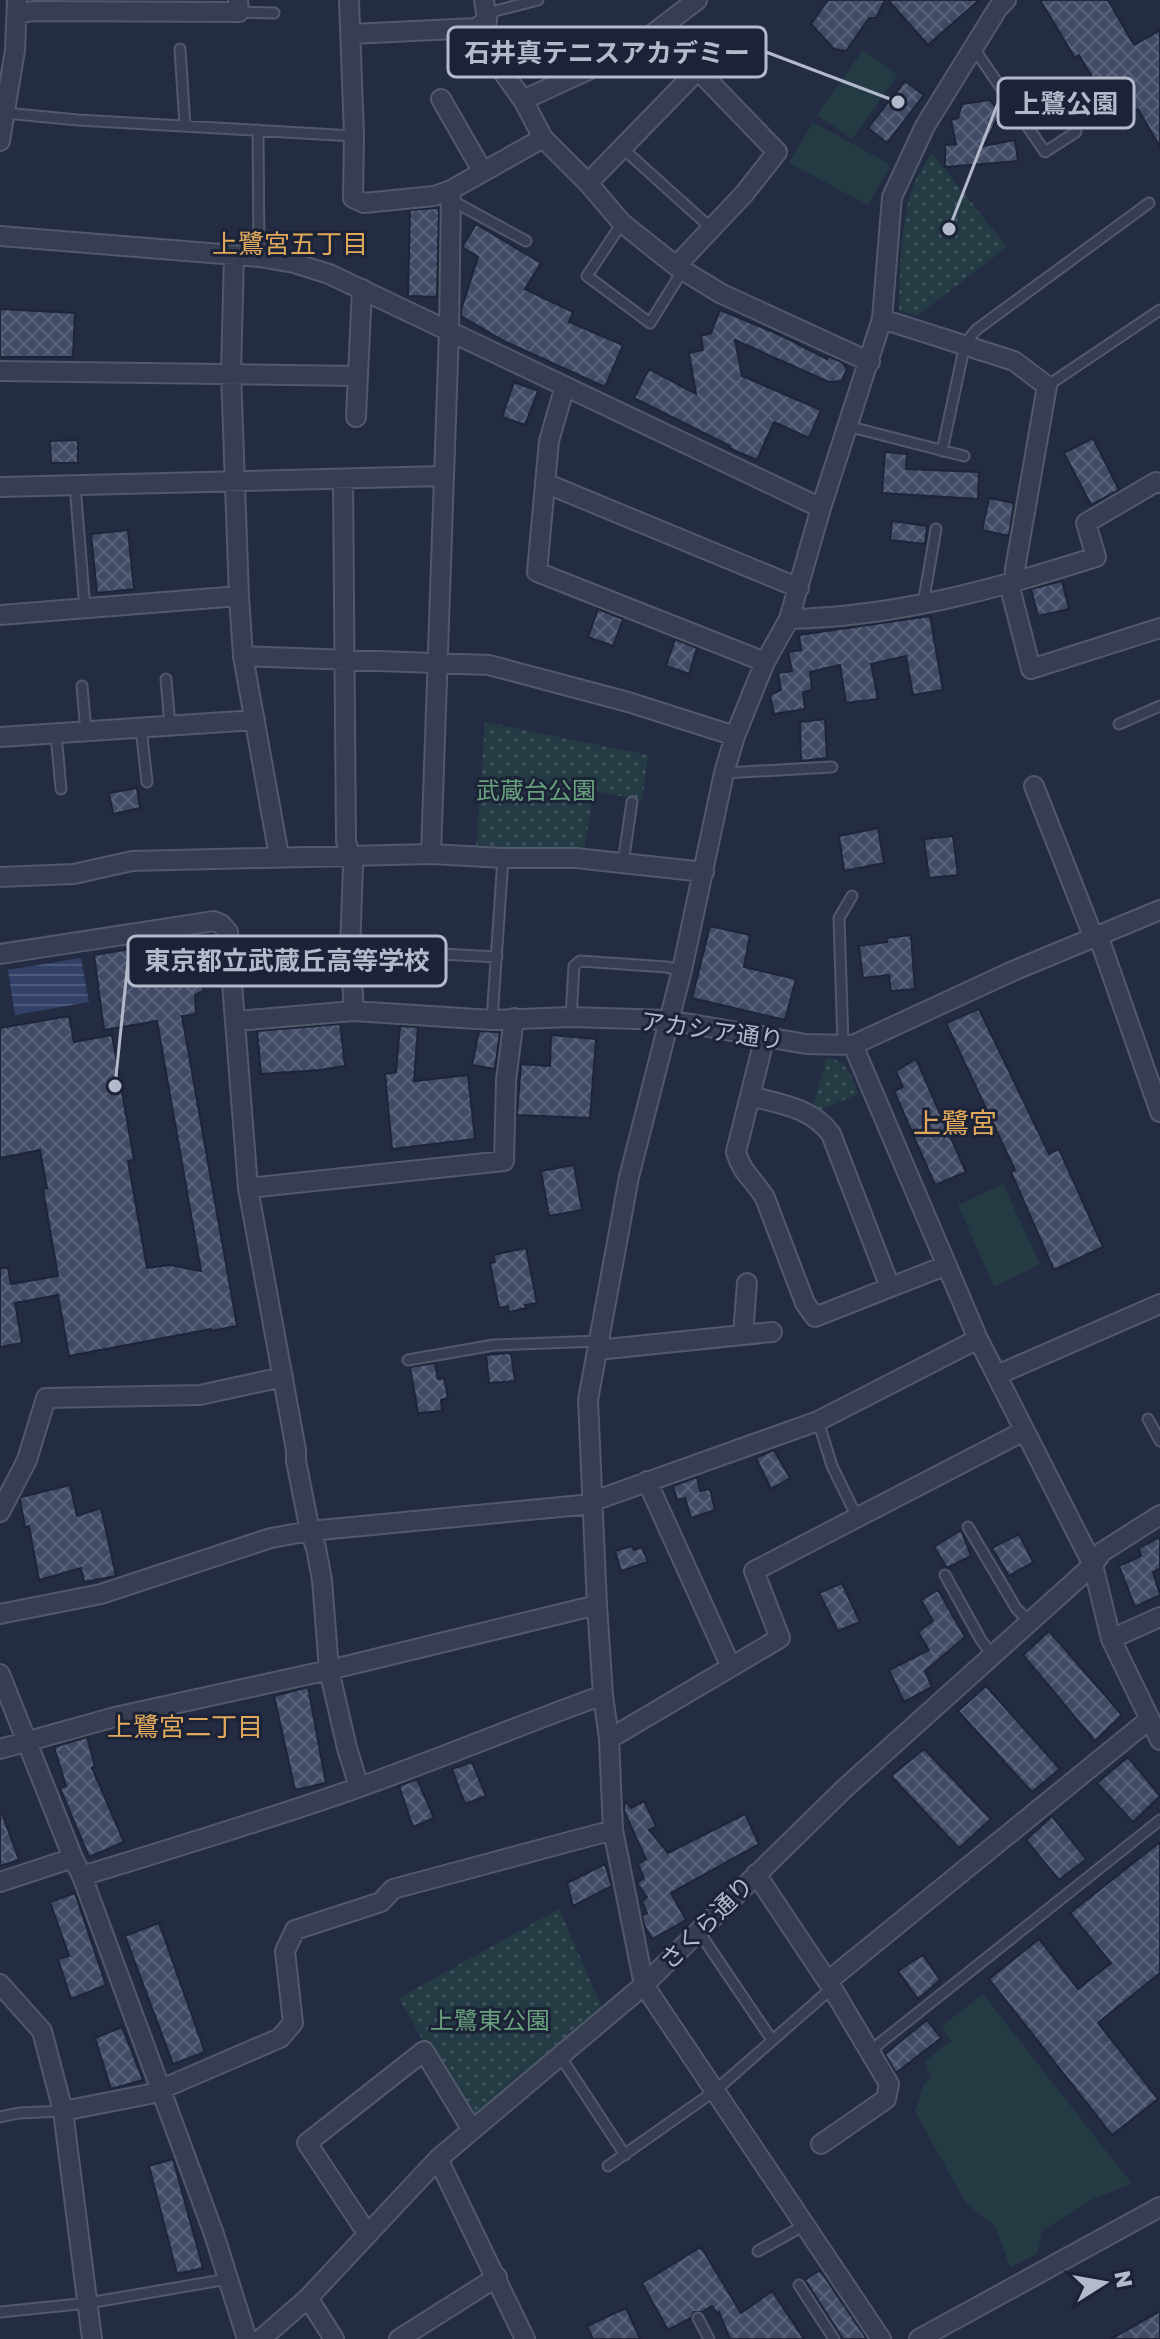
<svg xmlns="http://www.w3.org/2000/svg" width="1160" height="2339" viewBox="0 0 1160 2339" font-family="'Golos Text','Noto Sans JP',sans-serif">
	<defs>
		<pattern id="green-dots" width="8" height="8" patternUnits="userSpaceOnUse" patternTransform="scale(2)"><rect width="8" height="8" fill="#253b44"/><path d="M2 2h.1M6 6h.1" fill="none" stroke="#42555e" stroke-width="1.8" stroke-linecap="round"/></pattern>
		<pattern id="water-rules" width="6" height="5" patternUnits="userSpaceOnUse" patternTransform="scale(2)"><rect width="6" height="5" fill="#334169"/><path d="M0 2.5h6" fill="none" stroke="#4e5a7d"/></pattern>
		<pattern id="building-cross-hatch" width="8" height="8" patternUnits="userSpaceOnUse" patternTransform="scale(2)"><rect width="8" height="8" fill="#414b65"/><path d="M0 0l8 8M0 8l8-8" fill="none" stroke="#5a637a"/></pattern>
	</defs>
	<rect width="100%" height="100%" fill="#232c43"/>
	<path fill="url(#green-dots)" d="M932 153 1007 247 917 316 899 310C900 272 900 215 916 180 920 171 926 162 932 153Z
		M485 722 648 755 642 800 594 791 584 851H476Z
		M827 1058C848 1060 852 1077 858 1094L821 1110 813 1105Z
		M559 1909 603 2010 473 2122 426 2046 399 1998Z"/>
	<path fill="#253b44" d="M863 50 898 75 852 139 817 115Z
		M813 122 891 165 868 205 789 163Z
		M1003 1184 1040 1264 994 1287 958 1205Z
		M983 1994 1132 2184 1095 2198 1042 2231 1037 2254 1010 2267 995 2226 966 2203 915 2112 924 2084 931 2077 925 2061 951 2041 942 2026Z"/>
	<path fill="url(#water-rules)" d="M81 958 89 1002 15 1015 8 970Z"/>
	<path fill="url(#building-cross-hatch)" stroke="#1e2539" stroke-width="2" d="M828 0H885L876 18H869L846 51 834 49 811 24Z
		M888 0H979L928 45Z
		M1040 0H1108L1134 45 1160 30V147L1138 109 1118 120 1079 55 1075 58Z
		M905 81 924 95 887 143 868 128Z
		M990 100 1000 113 984 146 1015 140 1018 161 945 167V145L956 144 951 120 958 118 962 104Z
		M435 208H439L437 297 408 296 410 210Z
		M476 224 541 263 525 289 573 312 569 322 623 345 605 387 504 341 461 316V310L478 257 462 247Z
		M0 309 75 313 73 357H0Z
		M720 310 778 334 827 359 828 356 842 362 847 369 842 381 829 382 735 340 742 376 821 410 809 438 774 422 757 460 729 448 730 446 634 398 649 369 696 394 689 353 703 350 701 336 711 333Z
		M514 382 538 391 525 425 502 417Z
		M1093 438 1119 490 1091 505 1064 453Z
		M78 440V463H51L50 441Z
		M885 452 907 454 906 469 979 472 978 499 882 493Z
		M989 498 1014 503 1009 536 982 530Z
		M892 521 927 526 925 544 890 540Z
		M128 530 134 589 97 593 91 534Z
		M1062 581 1069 609 1038 616 1031 589Z
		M598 609 623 619 613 646 588 637Z
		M930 616 943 690 913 695 906 656 871 664 878 699 846 703 840 665 810 672 812 690 803 692 805 709 774 714 770 695 781 690 778 673 792 671 788 652 801 650 799 635Z
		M675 639 697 648 689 674 666 666Z
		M825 719 827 758 801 761 800 722Z
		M137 788 140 808 113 814 109 793Z
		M878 828 884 863 844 871 839 836Z
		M953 836 958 875 929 878 924 839Z
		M710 926 750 935 744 967 796 979 785 1020 692 998Z
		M911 935 915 989 891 991 889 975 863 978 859 946 887 942 886 938Z
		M185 940 196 956 204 991 195 995 196 1014 182 1016 237 1326 211 1331V1329L69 1356 58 1295 15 1303 22 1343 0 1347V1268H8L11 1284 58 1276 43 1189 47 1188 40 1150 0 1158V1028L69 1016 74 1042 112 1035 134 1160 128 1161 147 1268 170 1265 201 1271 157 1021 104 1030 94 955Z
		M979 1009 1049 1154 1059 1149 1103 1247 1054 1270 1011 1172 1015 1170 946 1023Z
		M340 1024 345 1066 320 1070 261 1074 257 1031Z
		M400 1026 418 1027 414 1081 468 1075 475 1139 392 1149 385 1074 396 1072Z
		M479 1031 500 1032 495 1069 472 1065Z
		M551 1035 596 1039 590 1118 517 1115 521 1064 550 1066Z
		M916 1059 966 1172 935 1185 894 1091 903 1087 896 1071Z
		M574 1165 582 1210 549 1216 541 1171Z
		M526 1248 537 1303 525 1305 526 1308 509 1312 508 1306 499 1308 490 1263 495 1262 493 1255Z
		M511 1353 515 1381 489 1383 486 1355Z
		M435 1363 438 1379 444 1378 448 1398 441 1400 442 1411 418 1413 410 1367Z
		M774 1450 790 1478 771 1489 756 1458Z
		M697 1477 700 1491 710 1489 715 1510 691 1518 685 1498 677 1500 673 1486Z
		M70 1485 77 1516 101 1508 116 1576 84 1582 81 1568 39 1580 29 1526 25 1527 20 1500 21 1497Z
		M961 1530 971 1556 947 1568 934 1547Z
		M1019 1534 1033 1562 1009 1576 992 1548Z
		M1160 1537V1568L1153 1572 1160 1595 1135 1607 1119 1566 1141 1556 1139 1548Z
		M632 1546 634 1550 642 1547 648 1562 621 1571 615 1551Z
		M842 1583 860 1622 838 1631 819 1593Z
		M938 1590 965 1637 925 1671 932 1687 904 1702 889 1670 929 1650 918 1632 933 1621 921 1600Z
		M1049 1631 1122 1715 1095 1741 1023 1655Z
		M986 1686 1060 1769 1032 1792 958 1711Z
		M308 1687 326 1783 295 1790 274 1696Z
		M87 1737 95 1767 92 1768 124 1842 89 1857 60 1788 66 1786 54 1747Z
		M924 1749 991 1819 959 1848 891 1776Z
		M1128 1757 1160 1796 1133 1822 1097 1783Z
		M472 1762 486 1796 465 1804 452 1769Z
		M417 1779 434 1818 413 1827 399 1786Z
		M625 1801 631 1808 644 1801 656 1826 649 1830 668 1853 745 1814 759 1844 671 1893 686 1920 652 1939 644 1925 642 1916 647 1913 642 1902 647 1897 637 1883 644 1878 638 1864 646 1859 624 1811Z
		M2 1813 19 1860 0 1866V1814Z
		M1052 1816 1086 1859 1059 1880 1026 1840Z
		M1160 1842V1973L1098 2023 1158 2099 1112 2135 989 1979 1039 1939 1078 1989 1111 1963 1070 1913Z
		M605 1864 612 1886 573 1906 567 1883Z
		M75 1893 106 1985 71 1999 58 1959 69 1956 50 1902Z
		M159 1923 205 2052 173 2064 125 1936Z
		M923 1955 940 1980 918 1999 898 1971Z
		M927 2020 941 2038 896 2073 885 2054Z
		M122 2027 143 2080 111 2089 95 2038Z
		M173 2159 203 2268 177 2274 149 2166Z
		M701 2247 741 2313 772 2291 804 2339H730L719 2312 717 2313 712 2306 702 2312H694L691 2318 668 2330 642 2283Z
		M820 2270 867 2339H843L805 2280Z
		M626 2308 640 2339H593L587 2326Z
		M1160 2311V2339H1111Z"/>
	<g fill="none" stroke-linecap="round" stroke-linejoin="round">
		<g stroke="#52596c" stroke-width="13">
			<path id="service" d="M239 12 274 13
				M487 20 495 11 538 0
				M973 47 1045 152 1076 132
				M180 49 185 126
				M5 113 78 120 354 136
				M258 130 259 257
				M621 147 711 228
				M451 200 526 241
				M622 223 587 276 650 323 683 270
				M1047 386 1160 310
				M847 426 964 456
				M942 451 965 344 976 330 1149 203
				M75 485 85 609
				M923 604 936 529
				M166 679 170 726
				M82 686 86 732
				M1119 724 1160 706
				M141 728 147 782
				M56 734 61 789
				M724 773 832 767
				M623 863 632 802
				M350 949 497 957
				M571 1017 574 966 580 961 666 967 682 970
				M492 1020 503 858
				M843 1044 839 918 852 896
				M408 1360 494 1345 599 1341
				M1148 1419 1160 1441
				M818 1421 832 1466 857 1517
				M968 1527 1016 1608 1029 1622
				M945 1575 981 1640 992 1655
				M699 1932 772 2040
				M870 2051 1160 1820
				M560 2056 625 2155
				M0 2117 19 2113 63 2111
				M608 2166 716 2090 832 1988
				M758 2251 805 2225
				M799 2285 834 2339
				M0 2312 88 2303 228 2279
				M698 2318 709 2339"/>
		</g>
		<g stroke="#52596c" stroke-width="22">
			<path id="minor" d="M349 0 354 136 353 198 364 203 434 196 451 190 543 138
				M484 0 487 20 485 30 490 54 523 100 543 138 588 183 622 223 676 266 720 293 870 362
				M17 14 33 11 239 12 238 0
				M351 34 476 28 487 20
				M441 99 483 172
				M523 100 586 71 650 36 697 0
				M0 141 15 50 17 0
				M588 183 698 70 777 152 744 194 676 266
				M0 236 259 257 294 263 329 274 821 508
				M234 255 231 373 239 596 243 656 279 856
				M882 319 1014 361 1047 386 1015 569 1016 582
				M0 371 358 376
				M565 386 549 441 537 572 765 662
				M356 417 362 289
				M343 479 346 841 353 867 350 949 354 1011
				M545 483 799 588
				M0 487 443 476
				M1009 584 1031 669 1160 628
				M0 615 239 596
				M789 619C895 617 996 589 1096 557L1086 523 1156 482 1160 483
				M243 656 489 665 628 702 735 736
				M0 737 255 720
				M1034 786 1093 936
				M431 854 449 331 451 190
				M0 877 74 874 132 861 431 854 503 858H576L704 872
				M1098 935 1160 1112
				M0 954 214 921 221 924 228 932 248 1188 296 1450V1461L310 1531 316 1548 322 1580 329 1670 347 1748 359 1787
				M237 1021 354 1011 492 1020 571 1017 668 1020 806 1044 853 1045 1013 971 1160 910
				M765 1036 736 1152C742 1174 754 1179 765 1198L805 1303 815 1317 947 1265
				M853 1045 978 1339 1093 1565 1111 1639 1160 1740
				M750 1096C781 1104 812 1108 831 1134L890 1287
				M248 1188 504 1161 506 1080 514 1018
				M743 1335 747 1283
				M597 1350 772 1332
				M997 1375 1160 1304
				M647 1481 731 1667
				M591 1502 818 1421 978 1339
				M0 1512 27 1460 46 1398 200 1395 283 1377
				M0 1614 101 1594 271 1538 310 1531 592 1504
				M1111 1639 1160 1617
				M0 1674 73 1858 82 1876 214 2234 247 2339
				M609 1739 780 1638 754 1571 1024 1431
				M0 1749 115 1717 329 1670 597 1605
				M756 1874 832 1988 889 2084 886 2099 821 2144
				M82 1876C174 1848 266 1820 357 1788 439 1759 520 1725 603 1695
				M0 1882 73 1858
				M828 1981 1150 1719
				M0 1984 42 2031 63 2111 92 2339
				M63 2111 150 2094 280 2038 293 2023 285 1951 295 1930 381 1902 393 1889 613 1830
				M438 2159 525 2339
				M367 2233 307 2143 424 2051 472 2130
				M308 2298 334 2339
				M261 2339 308 2298 438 2159 644 1985 844 1789 1093 1565 1102 1552 1160 1515
				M399 2339 497 2277
				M881 2339 644 1985 613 1830 609 1739 603 1695 597 1605 588 1400 629 1177 682 970 724 773 735 736 765 662 789 619 821 508 882 319 892 197 925 126 998 8 1006 0
				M919 2339 1160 2207"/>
		</g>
		<use href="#service" stroke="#373e52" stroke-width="9"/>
		<use href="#minor" stroke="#373e52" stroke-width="18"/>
	</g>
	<g text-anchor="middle" stroke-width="6" stroke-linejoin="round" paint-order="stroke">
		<g font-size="24" fill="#69a07e" stroke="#1c2337">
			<text x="536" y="799">武蔵台公園</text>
			<text x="490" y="2029">上鷺東公園</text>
		</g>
		<g font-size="24" fill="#b4bacc" stroke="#1c2337">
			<text transform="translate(712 1031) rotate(8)" y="8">アカシア通り</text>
			<text transform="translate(707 1923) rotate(-45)" y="8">さくら通り</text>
		</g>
		<g font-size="26" fill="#e0a95b" stroke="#1c2337">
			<text x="290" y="253">上鷺宮五丁目</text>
			<text x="185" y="1736">上鷺宮二丁目</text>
		</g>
		<g font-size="28" fill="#e0a95b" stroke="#1c2337">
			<text x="955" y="1133">上鷺宮</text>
		</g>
	</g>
	<path fill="none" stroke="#b4bacc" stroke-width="3" d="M898 102L766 52M949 229L998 103M115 1086L128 961"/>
	<g fill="#b4bacc" stroke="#1c2337" stroke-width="3">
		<circle cx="898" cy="102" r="8"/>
		<circle cx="949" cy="229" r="8"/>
		<circle cx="115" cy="1086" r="8"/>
	</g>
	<g fill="#1c2337" stroke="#b4bacc" stroke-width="3">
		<rect x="448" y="27" width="318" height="50" rx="8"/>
		<rect x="998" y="78" width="136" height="50" rx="8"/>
		<rect x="128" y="936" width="318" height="50" rx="8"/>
	</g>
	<g font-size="26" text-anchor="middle" font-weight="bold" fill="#b4bacc">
		<text x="607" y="62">石井真テニスアカデミー</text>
		<text x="1066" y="113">上鷺公園</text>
		<text x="287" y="970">東京都立武蔵丘高等学校</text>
	</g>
	<g transform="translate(1104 2283) rotate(79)" stroke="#1c2337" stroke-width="6" paint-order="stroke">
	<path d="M0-6L14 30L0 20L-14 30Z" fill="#b4bacc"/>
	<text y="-12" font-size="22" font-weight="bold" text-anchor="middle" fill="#b4bacc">N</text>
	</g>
</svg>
